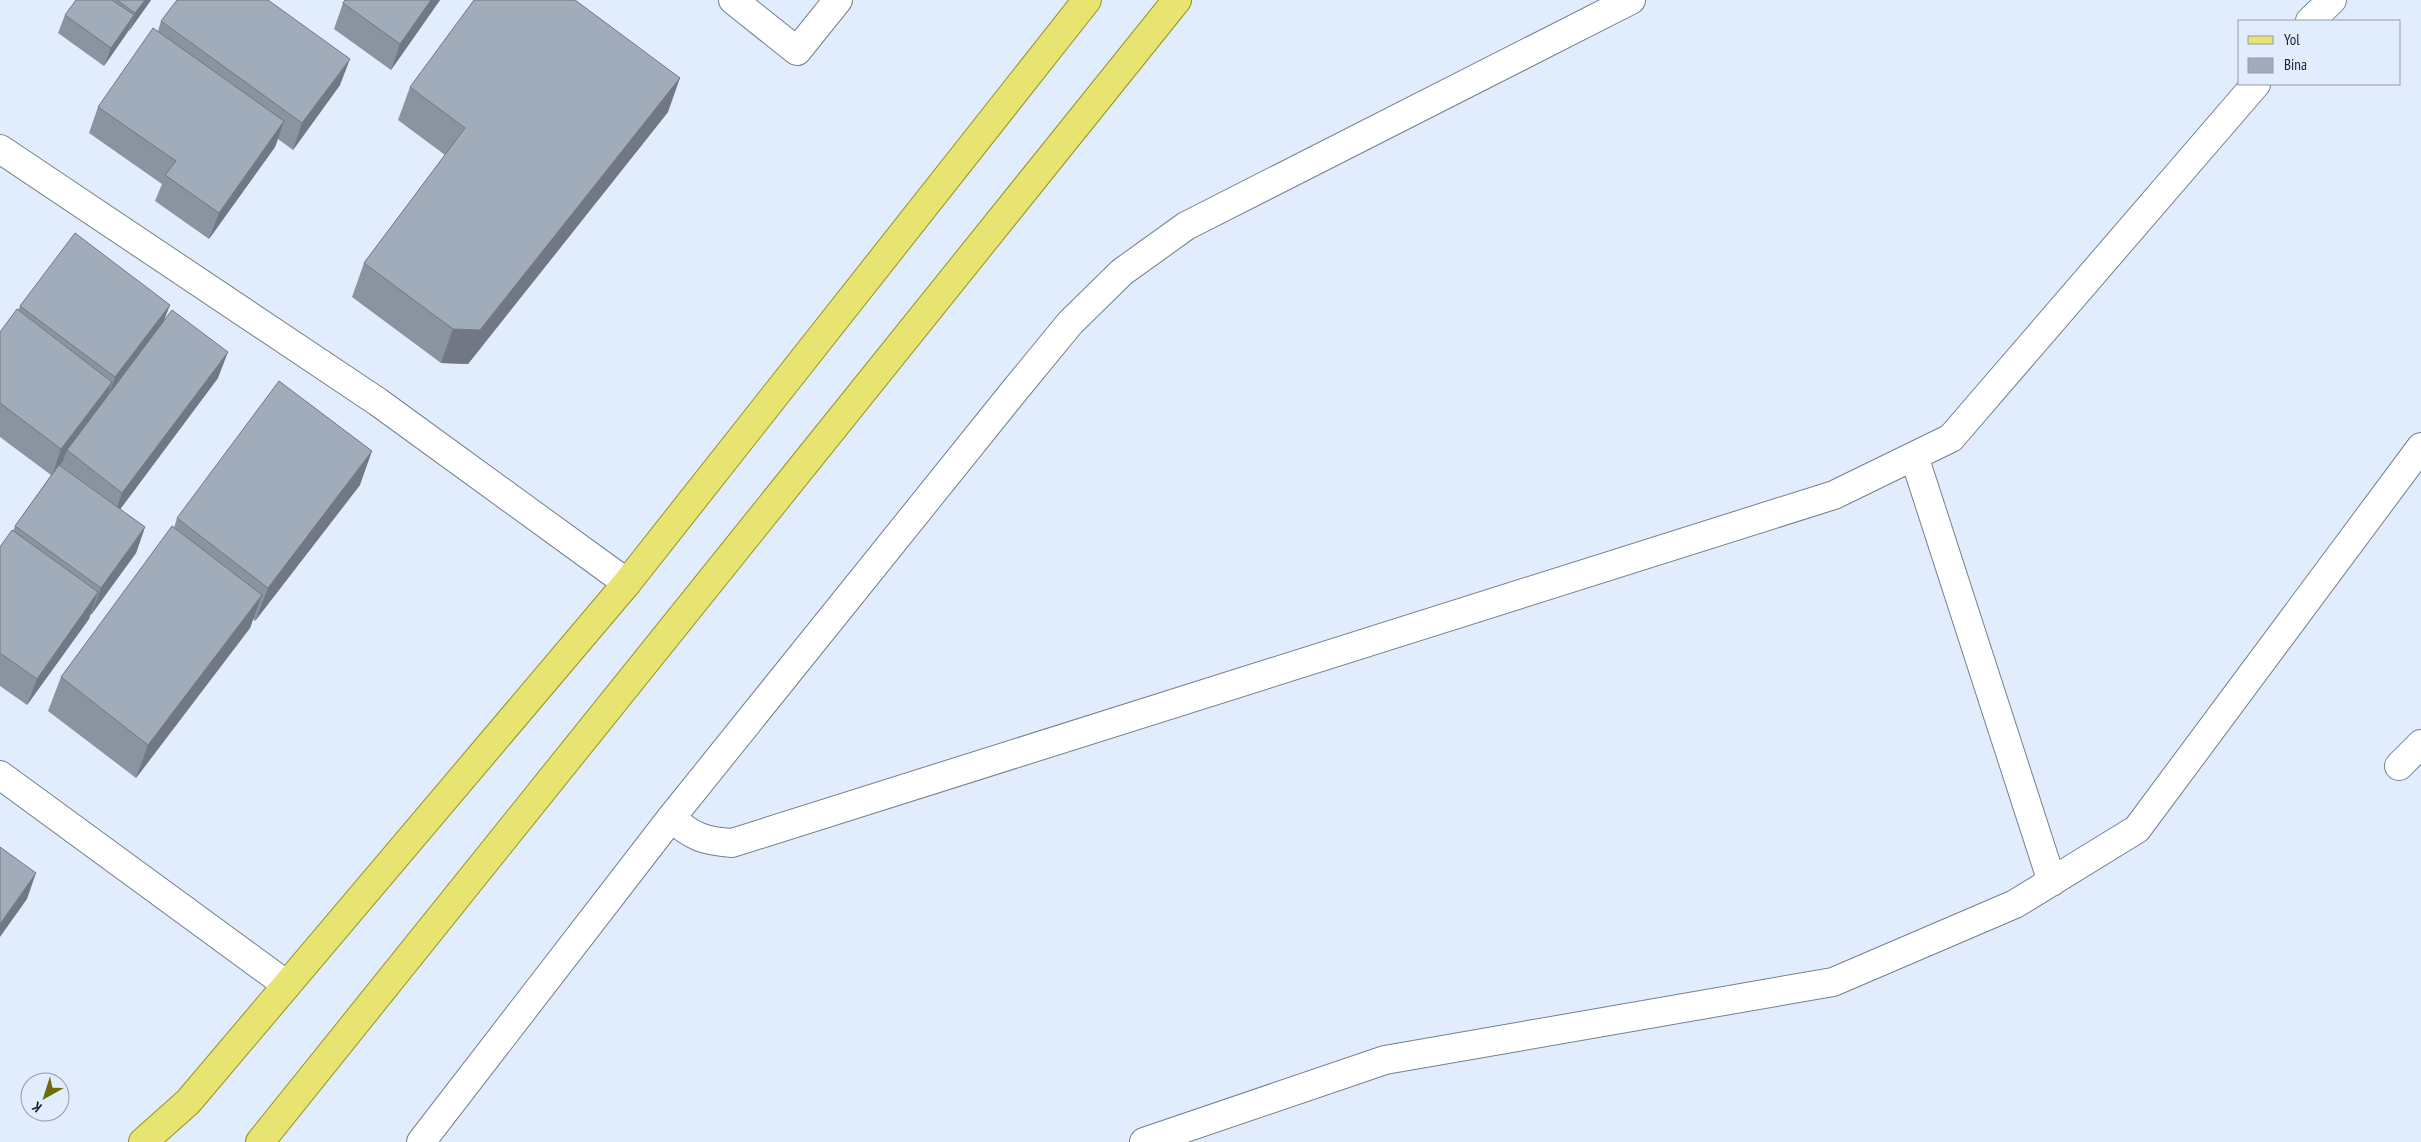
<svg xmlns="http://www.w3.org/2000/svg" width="2421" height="1142" viewBox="0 0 2421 1142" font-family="'PT Sans Narrow',sans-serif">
	<rect width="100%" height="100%" fill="#e1ecfc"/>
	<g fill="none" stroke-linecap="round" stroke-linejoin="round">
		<g stroke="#75808e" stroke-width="30">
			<path id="minor" d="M733 0 797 51 838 0
				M2310 21 2332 0
				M0 149 378 402 627 583
				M1914 456 2052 882
				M2399 766 2421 744
				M0 775 287 985
				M671 818C693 837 704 841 732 843L1834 495 1951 438 2256 84
				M421 1142 671 818 1015 390 1070 323 1122 272 1186 226 1631 0
				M1144 1142 1385 1060 1833 982 2015 904 2137 829 2421 447"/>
		</g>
		<g stroke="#97951c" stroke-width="30">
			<path id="major" d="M143 1142 188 1102 627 583 1087 0
				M260 1142 1177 0"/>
		</g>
		<use href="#minor" stroke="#fff" stroke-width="28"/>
		<use href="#major" stroke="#e7e472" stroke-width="28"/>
	</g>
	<path fill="#8a94a1" d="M76 0H151L129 31H128L127 33 104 66 58 33 65 15Z
		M345 0H440L391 70 334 29 343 3Z
		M161 21 340 85 293 150 278 139 275 147 209 239 155 201 162 184 89 133 98 107 158 31Z
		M410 87 668 112 468 364 441 363 352 297 364 263 445 155 398 120Z
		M20 306 164 320 218 378 120 509 145 527 136 553 91 615 90 614 89 619 27 705 0 686V547L13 531 15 526 51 475 0 437V332L18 310Z
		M360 485 255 621 253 619 250 628 136 778 48 711 61 677 174 528 177 518Z"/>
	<path fill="#717883" d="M145 0H151L129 31 135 13Z
		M431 0H440L391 70 400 44Z
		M134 15 127 33 104 66 111 48Z
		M350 59 340 85 293 150 302 123Z
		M680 78 668 112 468 364 441 363 453 329Z
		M284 121 275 147 209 239 219 213Z
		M170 305 160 331 105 404 115 377Z
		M228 352 218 378 113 519 122 493Z
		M112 382 103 408 67 450 63 461 52 476 61 449Z
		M372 451 360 485 255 621 268 588Z
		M145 527 136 553 91 615 101 588Z
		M98 592 89 619 27 705 37 679Z
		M262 595 250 628 136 778 148 745Z
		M36 873 27 899 0 937V924Z"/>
	<path fill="#a1acbb" stroke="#717883" d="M76 0H112L134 15 111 48 65 15Z
		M117 0H145L135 13Z
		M177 0H268L350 59 302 123 161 21Z
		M345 0H431L400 44 343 3Z
		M474 0H575L680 78 480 330 453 329 364 263 465 128 410 87Z
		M153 28 284 121 219 213 165 175 176 161 98 107Z
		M75 233 170 305 115 377 20 306Z
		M17 309 112 382 61 449 0 403V332Z
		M172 310 228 352 122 493 67 450Z
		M279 381 372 451 268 588 177 518Z
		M59 465 145 527 101 588 15 526Z
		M172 526 262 595 148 745 61 677Z
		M12 530 98 592 37 679 0 653V547Z
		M0 847 36 873 0 924Z"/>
	<rect x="2238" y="20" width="162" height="65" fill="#e1ecfc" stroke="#949ca8"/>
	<rect x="2248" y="36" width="25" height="8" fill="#e7e472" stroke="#949ca8"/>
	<text x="2284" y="45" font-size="15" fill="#21252b">Yol</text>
	<rect x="2248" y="58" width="25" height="15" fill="#a1acbb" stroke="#949ca8"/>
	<text x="2284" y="70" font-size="15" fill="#21252b">Bina</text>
	<g transform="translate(45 1097) rotate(219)"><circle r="24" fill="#e1ecfc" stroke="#949ca8"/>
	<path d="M0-4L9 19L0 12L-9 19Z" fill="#6e6b09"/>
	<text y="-8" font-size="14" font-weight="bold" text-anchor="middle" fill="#21252b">K</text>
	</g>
</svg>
